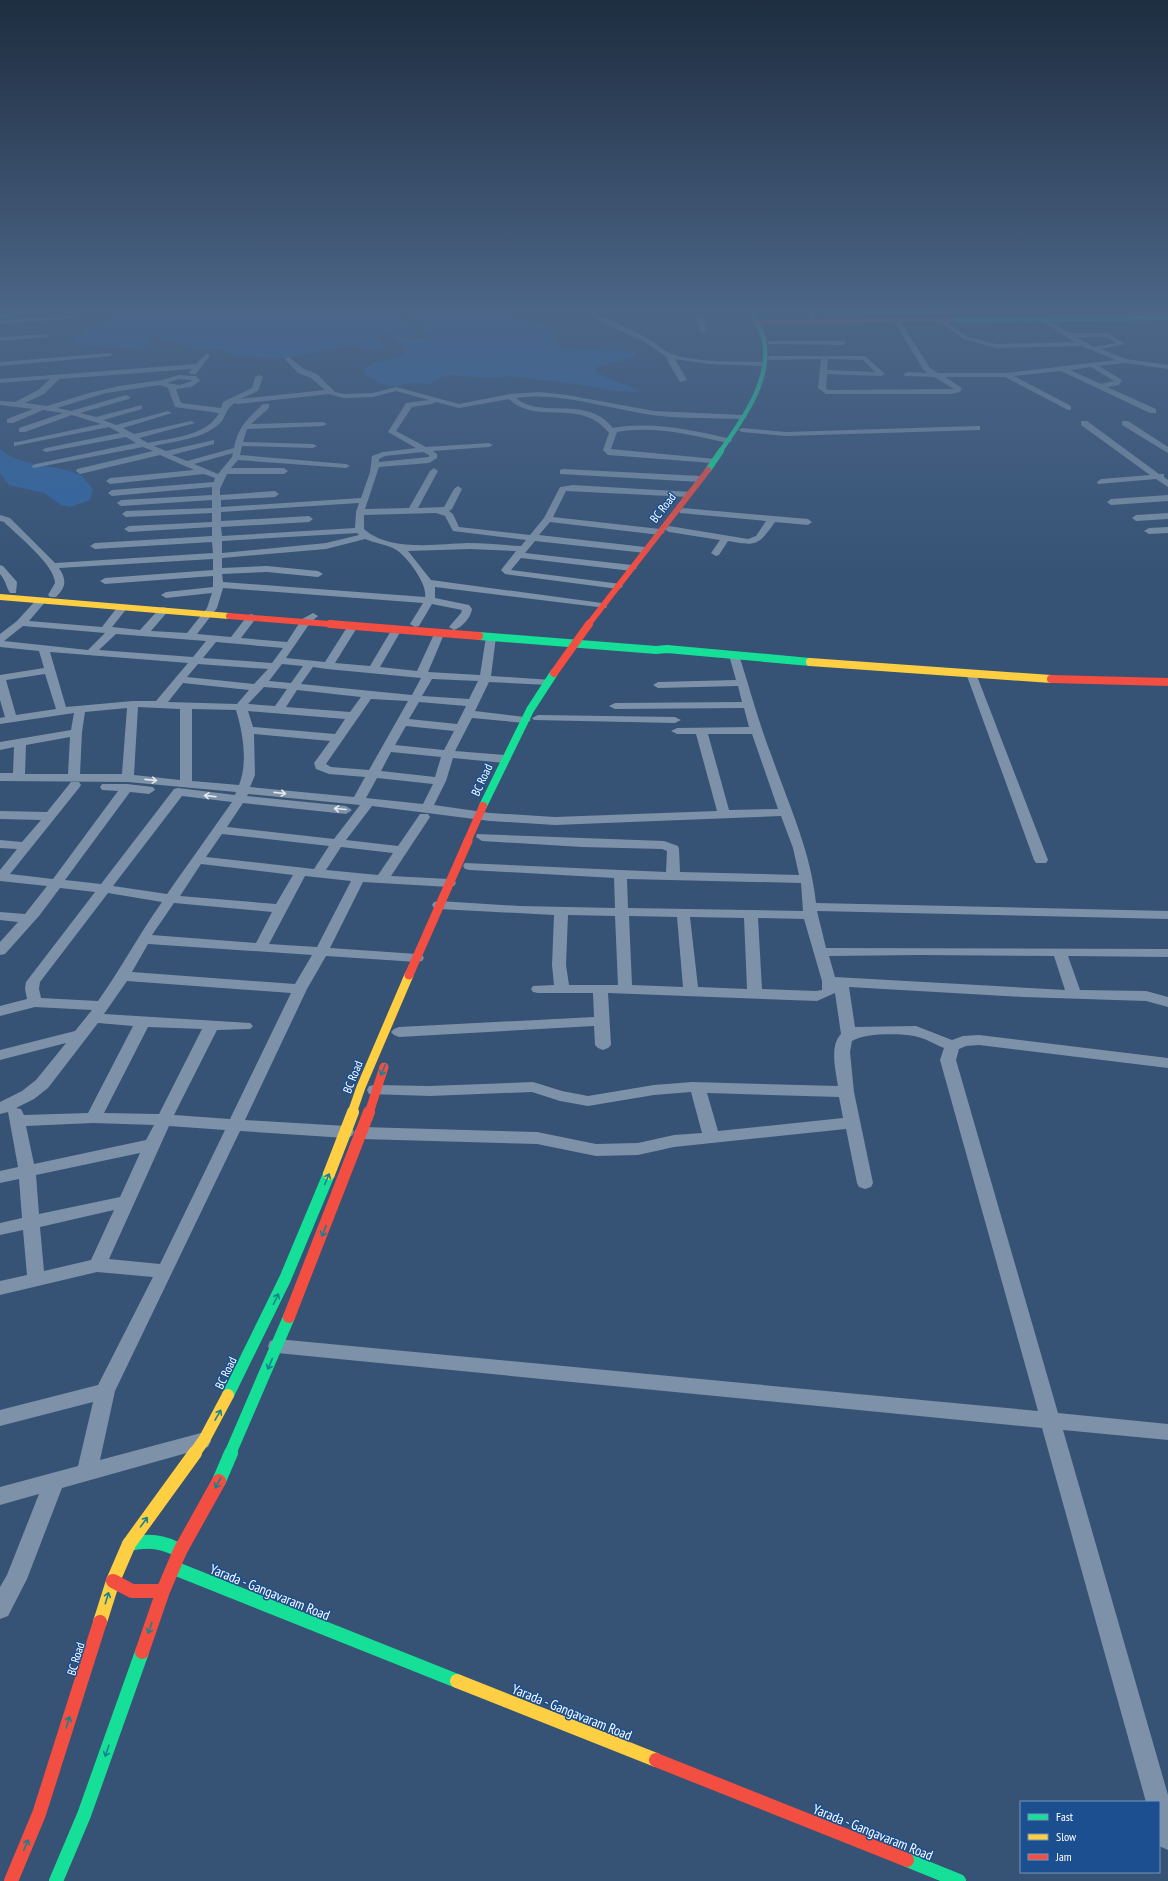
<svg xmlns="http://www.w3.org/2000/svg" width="1168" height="1881" viewBox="0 0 1168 1881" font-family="'PT Sans Narrow',sans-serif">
	<rect width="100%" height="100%" fill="#365274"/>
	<path fill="#2f66a5" d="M133 314H377L379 316 401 318 420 335C409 340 393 333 381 335L378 339 385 348 383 351 364 349 351 345 286 358H265L235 355 223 350 198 349 186 347 173 340 154 336 146 338 151 346 146 349 81 345 74 342C90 324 110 318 133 314Z
		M388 314H512V316L526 322 550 326 551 333 560 349 635 352V357L596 367V371C607 380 622 383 636 389L638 392 617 391 575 384 510 376 486 378 453 375 443 376 431 384 407 383 397 387 382 384 366 375 363 370 372 363 401 356 405 351 404 345 394 337 417 339 428 336 424 330 410 317Z
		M0 449C24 469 55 463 80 475 85 478 89 485 93 489L90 500 70 507 61 505 44 493 9 485 0 473Z"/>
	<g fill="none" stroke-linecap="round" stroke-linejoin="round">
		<path fill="#7d92a8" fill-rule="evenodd" d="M591 314C600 314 639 334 649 339 657 344 666 353 675 355 701 363 736 361 763 362L767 364 763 366 709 364 675 359 687 380 680 382 667 360 668 358 643 341 603 323Z
			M696 314H702L705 321 706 333 701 332Z
			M808 314H814L816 322H812Z
			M78 315 81 317 80 318 0 324V320Z
			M1042 317 1069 333H1108L1125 344 1101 349 1126 359 1168 365V369L1125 363 1099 366 1122 380 1119 385 1107 387 1156 409V413H1150L1061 371 1014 376 1071 406V410H1068L1005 377H945L962 388 960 392 950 394H826L818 388 821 359 770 360 766 358 770 356H865L885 374 881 376 827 374 826 388 828 390 954 389 934 377 905 376 904 374 908 372 927 373 923 369 894 321 897 319 900 321 930 368 938 373H1006L1116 360 1081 346 996 348 964 339 936 320 941 319 968 337 996 344 1075 342 1040 320V318ZM1076 337H1107L1116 343 1094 347ZM828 359 863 360 875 372 827 370ZM1091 367 1114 381 1101 384 1070 370Z
			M47 334 49 335V337L0 341V337Z
			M770 341H843L846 343 843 345 768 344V342Z
			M110 353 113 355 112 356 0 366V362Z
			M207 353 210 355 196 374H190L189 372 192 369 59 379 44 394 25 403 47 406 89 393 119 386 162 380 179 375 196 376 200 381 191 387 176 389 181 403 221 408 223 402 252 388 255 377 259 375 263 377 258 391 240 399 325 390 311 378 298 373 285 359 289 357 304 369 317 374 335 392 344 394 373 393 396 387 459 404 510 394 540 392 567 395 654 411 743 415 747 417 743 419C713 418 681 419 652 415 611 409 556 391 516 398 541 420 586 394 613 428 652 421 693 430 731 439L732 441 728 443C693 435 653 425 617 432L611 449 715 459V463H712L608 455 603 450 609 433C581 397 537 426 509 399L459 408 436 402 432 404 412 407 396 431 426 447 489 443 493 445 489 447 433 451 437 454V458L429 463 379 467 365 509 409 508 430 471 434 468 438 471 418 508 444 507 454 489 458 486 462 489 452 509 449 511 453 514 459 527 530 535 544 518 560 487 573 485 692 492 693 494 689 497 566 491 553 517 660 529 665 532 660 535 550 522 539 535 645 547 650 550 645 553 535 541 525 553 632 565 637 568 632 571 521 558 511 570 621 584 623 586 621 588 618 589 505 574 501 570 516 551 470 549 408 551 431 580 602 603 606 604 607 606 606 608 435 587V598L469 605 472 609C471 617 462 628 454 630L449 627 461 613 462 610 432 604 419 626 415 627 410 624 423 603 223 588 217 608 197 634 231 637 248 615 252 614 257 617 241 638 287 642 302 619 313 613 318 616 310 623 286 658 325 662 349 624 353 623 358 626 335 663 370 666 392 629 397 626 402 629 380 667 417 671 435 632 440 629 445 632 428 672 480 675 486 637 491 634 496 637 491 676 552 680 553 682 548 685 489 682 475 711 525 717 531 720 525 723 472 718 455 751 505 755 511 759 505 763 453 758 446 781 434 805 490 813 555 817 717 811 696 734H677L671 731 677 728 749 727 744 708 615 709 609 706 615 703 742 702 738 686 658 688 653 685 658 682 736 680 729 655 734 652 739 655C750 689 759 724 772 757 789 805 811 852 816 903L1168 911V919L817 911 826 948 1168 949V957L1068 956 1080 990 1146 991 1168 997V1007L1146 1001 1023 997 849 987 855 1027 916 1026 952 1040 963 1036 979 1035 1168 1058V1068L979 1045 966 1046 959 1049 956 1060 1058 1413 1168 1424V1440L1063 1430 1168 1795V1850L1159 1846V1802H1146L1042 1428 277 1353 270 1351 268 1346 270 1341 277 1339 1038 1411 940 1060 944 1048C934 1044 925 1038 914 1036 900 1033 863 1033 852 1041L850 1052 854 1092 873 1183 871 1187 865 1189 859 1187 857 1183 846 1129 674 1147 638 1155 596 1156 537 1144 362 1139 356 1137 354 1133 356 1129 362 1127 537 1132 596 1144 638 1143 674 1135 702 1133 691 1092 654 1095 588 1106 560 1101 532 1092 430 1096 369 1094 367 1090 369 1086 375 1085 430 1086 533 1082 562 1091 588 1096 654 1085 692 1082 838 1086C836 1072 829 1046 841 1034L835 993 817 1001 608 993 611 1045 608 1048 603 1050 598 1048 595 1045 594 1026 399 1037 394 1035 391 1032 394 1029 399 1027 594 1017 593 993H538L533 992 531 989 533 986 554 985 552 965 554 915 439 909 434 908 432 905 434 902 439 901 520 906 615 908 614 878 470 870 465 869 463 866 465 863 666 872 667 851 662 849 582 847 482 841 476 837 477 834 664 841 678 846 679 849 680 872 799 875 793 848 781 816 555 825 490 821 372 806 346 840 398 846 420 814H428L430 817 391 876 449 879 454 880 456 883 454 886 449 887 363 882 330 948 417 954 422 955 424 958 422 961 417 962 326 956 307 989 245 1120 346 1126 352 1128 354 1132 352 1136 346 1138 240 1131 115 1391 100 1460 201 1433 208 1435 211 1441 208 1447 201 1449 62 1488 27 1579 8 1616 0 1619V1587L7 1575 39 1494 0 1505V1487L78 1466 93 1402 0 1426V1410L98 1385 153 1277 97 1272 0 1295V1281L27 1275 23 1230 0 1235V1223L22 1218 19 1179 0 1183V1171L18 1167 8 1112 0 1114V1102L22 1091 36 1080 66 1043 0 1060V1050L75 1031 92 1010 35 1007 0 1016V1006L27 999 25 989 26 982 95 892 60 888 39 916 5 954 0 955V942L18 922 0 920V912L25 914 47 886 0 881V870L17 849 0 848V840L22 842 41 820 0 819V811L47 812 71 782H79L81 785 79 788 10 874 53 879 118 791 102 790 100 787 102 784H127L153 787 155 790 149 794 130 792 65 880 101 884 174 789 178 788 235 795 236 792 128 782 0 781V773H13L14 747 0 750V742L71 730 74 713 0 724V718L5 717 0 700V675L44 668 39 651 0 647V634L17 621 37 599 41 598 46 601 29 621 102 627 119 605 123 604 128 607 112 627 140 630 160 608 164 607 169 610 151 631 187 633 207 608 212 593 166 598 161 595 166 592 213 587V576L105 584 100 581 105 578 213 570V559L59 568C67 580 66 587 56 597H50L48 595 55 583C55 565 17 535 4 522L0 521V515L10 518 55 563 213 553 212 542 95 549 90 546 95 543 212 536V527L129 532 124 529 129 526 212 522V513L126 517 122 514 126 511 212 508V500L121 506 117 503 121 500 212 495V487L112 496 108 493 112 490 214 482 215 478 204 474 110 484 106 481 110 478 194 470 160 455 80 474 76 471 77 469 153 451 143 447 33 468 32 466 36 464 136 443 126 437 46 452 42 450 46 448 120 433 109 427 14 446V442H17L101 424 72 415 25 432H19V428L63 413 43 410 13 423H7V419L33 409 0 405V401L15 402 38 390 50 379 0 383V379L196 364ZM179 379 191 380 192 381 180 385 167 383ZM160 385 168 388 175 407 219 413C207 436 170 438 148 443L139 438 195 423 191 421 134 434 123 428 172 413 168 411 116 425 103 420 142 409V405L96 417 80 413 129 399 130 397 126 395 71 411 57 408 106 393ZM396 391 429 400 406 403 388 432 416 448 383 452 372 456 370 472 361 498 221 507V500L275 497 279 494 275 491 220 495V489L227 474H284L288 471 284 468H231L238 460 346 468 350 466 346 464 240 455 242 446 313 448 317 446 313 444 243 442 247 429 323 426 327 424 323 422 251 424 269 408V404H263C248 419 238 426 234 448L187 461 172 455 214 444V440L166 451 154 446C175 441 203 439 219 424 226 418 226 407 235 403L238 404 329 394 344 398 373 397ZM423 452 429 455V457L379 462V459L385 456ZM233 453 232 457 218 474 194 464ZM359 503 356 512 355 528 222 536 221 527 309 522 313 519 309 516 221 521V512ZM436 513 445 516 453 531 526 540 521 546C503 545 486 543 468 543 437 544 389 552 364 529V515ZM357 533 359 535 326 543 222 553V541ZM365 539C374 543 384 544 393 548 405 553 428 584 425 597L223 582 222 574 267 572 318 577 323 574 318 571 267 566 222 568V558L326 549ZM23 626 105 633 88 650 4 641ZM116 634 206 641 193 657 99 650ZM216 642 283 648 272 663 203 658ZM50 652 188 663 156 701H133L66 707ZM198 664 268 669 254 684 187 677ZM282 664 303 666 291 683 269 681ZM313 667 327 669 421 678 412 695 301 684ZM45 674 56 709 16 715 6 680ZM432 679 478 681 469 699 422 696ZM183 683 249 690 237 704 168 702ZM264 687 287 689 275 706 248 704ZM297 690 361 697 350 712 286 707ZM371 699 408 701 369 770 331 767 326 764ZM419 702 466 706 457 724 409 719ZM138 707 180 709V780L134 775ZM127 708 122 774H80L82 732 85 712ZM192 709 236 710C243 733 248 763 239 785L192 781ZM248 711 345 719 335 734 253 727ZM406 726 454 731 444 750 395 745ZM254 734 330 741 314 763 316 769 329 774 365 777 354 797 250 787 255 775ZM708 734H752L778 809 729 810ZM70 737 68 774H25L26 745ZM391 752 441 757 435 777 381 771ZM377 778 433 784 423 804 366 798ZM248 794 360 805 334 839 227 827 243 803 346 814 352 810 346 806 247 796ZM182 796 232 802 167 894 113 886ZM222 834 329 846 314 869 206 857ZM341 847 393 853 378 875 326 870ZM201 864 293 875 276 904 180 896ZM305 876 351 881 317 947 269 944ZM627 879 801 883 803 911 628 908ZM108 893 162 902C139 934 121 969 98 1001L41 998 39 989 40 982ZM174 903 272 912 256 943 152 935ZM568 915 615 916 618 985H569L566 965ZM629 916 677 917 683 987 632 985ZM690 917 744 918 747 989 698 987ZM758 918 804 919 822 981V990L816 991 762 989ZM148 944 312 955 295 984 132 972ZM920 955 1054 956 1065 990 835 977 829 956ZM127 981 291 993 230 1119 174 1115 217 1030 250 1029 253 1026 250 1023 104 1014ZM98 1023 133 1026 88 1113 24 1115 21 1109 16 1108 34 1099 48 1088ZM148 1027 202 1029 159 1114 104 1113ZM707 1093 839 1097 843 1118 718 1131ZM93 1123 154 1125 146 1140 34 1164 26 1126ZM169 1126 225 1130 160 1264 109 1259ZM140 1153 120 1197 39 1214 36 1175ZM114 1210 91 1260 44 1271 40 1227Z
			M1081 421H1087L1159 474H1164V477L1168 480V487L1156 479 1098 484 1097 482 1101 479 1150 475 1081 425Z
			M1122 421H1128L1168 447V453L1122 425Z
			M977 426H980V430L785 436 742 432 738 430 742 428 785 432Z
			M563 469 701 476 705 479 701 482 560 474V470Z
			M1168 495V501L1111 505 1107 502 1111 499Z
			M683 508 808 519 812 522 808 525 775 522C758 546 757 546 728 541L719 555 716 556 711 553 720 540 669 532 664 529 669 526 748 539 756 536 766 521 680 513 679 511Z
			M1168 513V519L1136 521 1132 518 1136 515Z
			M1168 527V533L1149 534 1144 531 1149 528Z
			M0 565 3 566 17 582 16 593H10C5 585 7 583 0 574Z
			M972 673 977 676 1048 860 1046 863H1036L1034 860 967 676Z
			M538 715 675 717 681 720 675 723 534 720 532 718Z"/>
		<path stroke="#16e098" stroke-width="4.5" d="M0 317 7 314
			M952 320 1168 318
			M720 452C742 420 772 381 764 340 762 331 756 322 753 314"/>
		<path stroke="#16e098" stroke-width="6" d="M708 470 721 451"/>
		<path stroke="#16e098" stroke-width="8" d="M479 636 656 650 667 649 810 662
			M483 806 530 710 554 673"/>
		<path stroke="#16e098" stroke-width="12" d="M228 1395 285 1279 329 1174
			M230 1454 289 1317"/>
		<path stroke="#16e098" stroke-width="14" d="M219 1481 231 1453
			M129 1544C148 1540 163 1541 180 1551
			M174 1568 457 1681
			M907 1860 959 1881
			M56 1881 84 1815 142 1652"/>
		<path stroke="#ffcf43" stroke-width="6" d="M0 597 229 616"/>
		<path stroke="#ffcf43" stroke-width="8" d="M810 662 1051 679"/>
		<path stroke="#ffcf43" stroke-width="9" d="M352 1113 361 1087 409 975"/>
		<path stroke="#ffcf43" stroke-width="12" d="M329 1174 353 1112
			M194 1454 204 1440 228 1395"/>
		<path stroke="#ffcf43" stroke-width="14" d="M100 1622 113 1581 129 1544 195 1453
			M457 1681 656 1760"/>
		<path stroke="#f24e42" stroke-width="4.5" d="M757 322 952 320"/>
		<path stroke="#f24e42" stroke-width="6" d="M229 616 342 625
			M588 625 708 470"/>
		<path stroke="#f24e42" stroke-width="8" d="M330 624 479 636
			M554 673 589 624
			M1051 679 1168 682
			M467 842 483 806"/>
		<path stroke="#f24e42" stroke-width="9" d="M409 975 468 841
			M369 1113 384 1067"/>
		<path stroke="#f24e42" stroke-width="12" d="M289 1317 369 1112"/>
		<path stroke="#f24e42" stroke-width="14" d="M113 1581 132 1591H163
			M142 1652 163 1591 180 1551 219 1481
			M656 1760 907 1860
			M11 1881 39 1814 100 1622"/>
	</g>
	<defs><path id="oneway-shaft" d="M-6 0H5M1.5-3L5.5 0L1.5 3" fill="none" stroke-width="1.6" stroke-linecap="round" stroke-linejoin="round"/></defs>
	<g stroke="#e5e9ee">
		<use href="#oneway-shaft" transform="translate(151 780) rotate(6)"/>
		<use href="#oneway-shaft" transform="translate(280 793) rotate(6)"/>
		<use href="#oneway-shaft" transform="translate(210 796) rotate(-173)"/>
		<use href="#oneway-shaft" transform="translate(340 809) rotate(-175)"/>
	</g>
	<g stroke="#198292">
		<use href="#oneway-shaft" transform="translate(383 1070) rotate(113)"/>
		<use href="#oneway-shaft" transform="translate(327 1179) rotate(-67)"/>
		<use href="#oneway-shaft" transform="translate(324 1231) rotate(111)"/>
		<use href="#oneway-shaft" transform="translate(276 1299) rotate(-64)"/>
		<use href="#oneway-shaft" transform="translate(270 1364) rotate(113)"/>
		<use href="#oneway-shaft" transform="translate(218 1415) rotate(-60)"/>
		<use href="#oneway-shaft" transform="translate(218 1483) rotate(119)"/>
		<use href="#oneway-shaft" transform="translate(144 1522) rotate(-54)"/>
		<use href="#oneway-shaft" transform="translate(107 1598) rotate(-73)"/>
		<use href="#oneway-shaft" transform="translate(150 1628) rotate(109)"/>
		<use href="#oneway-shaft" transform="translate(68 1722) rotate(-73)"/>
		<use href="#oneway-shaft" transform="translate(107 1751) rotate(109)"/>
		<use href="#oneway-shaft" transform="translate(26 1845) rotate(-67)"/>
	</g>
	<linearGradient id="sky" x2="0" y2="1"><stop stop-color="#1e2d40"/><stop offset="0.54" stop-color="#4c6688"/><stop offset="1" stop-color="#4c6688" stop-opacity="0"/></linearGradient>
	<rect width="1168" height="577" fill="url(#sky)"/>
	<g text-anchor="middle" stroke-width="3" stroke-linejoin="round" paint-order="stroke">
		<g font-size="12" fill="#fff" stroke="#1b4f8f">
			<text transform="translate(663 508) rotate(-52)" y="4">BC Road</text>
			<text transform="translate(482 780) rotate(-65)" y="4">BC Road</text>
			<text transform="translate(353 1077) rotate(-68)" y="4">BC Road</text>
			<text transform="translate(226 1373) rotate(-64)" y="4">BC Road</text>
			<text transform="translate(76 1659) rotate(-73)" y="4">BC Road</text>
		</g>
		<g font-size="14" fill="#fff" stroke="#1b4f8f">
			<text transform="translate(270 1592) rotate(22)" y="5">Yarada - Gangavaram Road</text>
			<text transform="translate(572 1712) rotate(22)" y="5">Yarada - Gangavaram Road</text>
			<text transform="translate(873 1832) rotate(22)" y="5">Yarada - Gangavaram Road</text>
		</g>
	</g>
	<rect x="1020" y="1801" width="140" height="72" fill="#1b4f8f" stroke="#7695bc"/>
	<rect x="1028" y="1814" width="20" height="6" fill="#16e098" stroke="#7695bc"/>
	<text x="1056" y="1821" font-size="12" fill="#ffffff">Fast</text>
	<rect x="1028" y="1834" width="20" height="6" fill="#ffcf43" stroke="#7695bc"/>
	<text x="1056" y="1841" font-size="12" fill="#ffffff">Slow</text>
	<rect x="1028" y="1854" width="20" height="6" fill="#f24e42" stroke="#7695bc"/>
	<text x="1056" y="1861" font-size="12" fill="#ffffff">Jam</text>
</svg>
